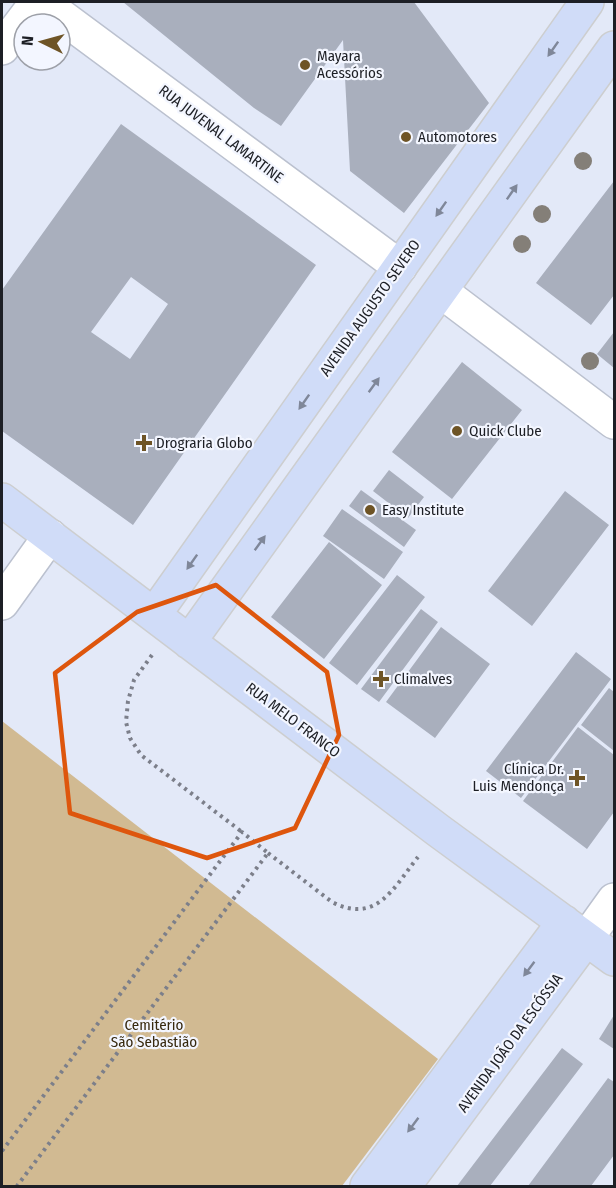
<svg xmlns="http://www.w3.org/2000/svg" width="616" height="1188" viewBox="0 0 616 1188" font-family="'Fira Sans Condensed',sans-serif">
	<rect width="100%" height="100%" fill="#e3e9f8"/>
	<path fill="#d1ba92" d="M2 721 438 1059 342 1186H2Z"/>
	<path fill="#a9afbd" fill-rule="evenodd" d="M123 2H414L489 103 404 213 350 171 343 40 281 126 254 108Z
		M121 124 316 265 133 525 2 431V290ZM131 277 168 304 130 359 91 332Z
		M614 181V295L591 325 536 283Z
		M614 332V368L597 354Z
		M462 362 522 410 452 499 392 452Z
		M389 470 424 497 408 518 373 491Z
		M361 490 416 530 404 547 349 506Z
		M565 491 609 525 532 626 488 591Z
		M342 509 403 552 384 579 323 536Z
		M329 542 382 585 324 659 271 617Z
		M397 575 425 597 357 685 329 663Z
		M421 609 438 622 379 702 361 689Z
		M441 627 490 664 435 738 386 702Z
		M576 652 611 679 521 798 486 771Z
		M609 688 614 692V751L581 725Z
		M578 727 614 755V812L587 849 523 801Z
		M614 1015V1049L599 1039Z
		M562 1048 583 1064 490 1186H457Z
		M608 1078 614 1082V1155L591 1186H528Z"/>
	<g fill="none" stroke-linecap="round" stroke-linejoin="round">
		<g stroke="#bbc1cf" stroke-width="36">
			<path id="minor" d="M42 2 400 267
				M2 48 37 2
				M442 292 614 422
				M2 603 50 536
				M586 939 614 900"/>
		</g>
		<g stroke="#cdcecf" stroke-width="36">
			<path id="major" d="M2 500 439 831 614 959
				M154 615 587 2
				M189 642 614 48
				M367 1186 564 922
				M404 1186 586 939"/>
		</g>
		<path stroke="#7c7f8a" stroke-width="4" stroke-dasharray="3 4.5" stroke-linecap="butt" d="M152 655 134 680 128 701 126 722 130 738 141 755 242 832
			M268 853 332 902C377 925 394 887 418 857
			M2 1151 242 832 268 853 17 1186"/>
		<use href="#minor" stroke="#fff" stroke-width="33"/>
		<use href="#major" stroke="#d0dcf8" stroke-width="33"/>
	</g>
	<g fill="#847f78">
		<circle cx="583" cy="161" r="9"/>
		<circle cx="542" cy="214" r="9"/>
		<circle cx="522" cy="244" r="9"/>
		<circle cx="590" cy="361" r="9"/>
	</g>
	<defs><path id="oneway-solid" d="M-6-.8H1V-3.2L6.5 0L1 3.2V.8H-6Z" transform="scale(1.5)"/></defs>
	<g fill="#7f8799">
		<use href="#oneway-solid" transform="translate(553 49) rotate(125)"/>
		<use href="#oneway-solid" transform="translate(512 192) rotate(-55)"/>
		<use href="#oneway-solid" transform="translate(441 209) rotate(125)"/>
		<use href="#oneway-solid" transform="translate(374 385) rotate(-54)"/>
		<use href="#oneway-solid" transform="translate(304 402) rotate(125)"/>
		<use href="#oneway-solid" transform="translate(260 543) rotate(-54)"/>
		<use href="#oneway-solid" transform="translate(192 562) rotate(125)"/>
		<use href="#oneway-solid" transform="translate(529 969) rotate(127)"/>
		<use href="#oneway-solid" transform="translate(413 1125) rotate(127)"/>
	</g>
	<path fill="none" stroke="#de560d" stroke-width="4.5" stroke-linejoin="round" d="M216 585 327 672 339 735 295 828 207 858 70 813 55 673 137 612Z"/>
	<g fill="#6e5426" stroke="#f3f6ff" stroke-width="2">
		<circle cx="305" cy="65" r="6"/>
		<circle cx="406" cy="137" r="6"/>
		<circle cx="457" cy="431" r="6"/>
		<path d="M141 434h6v6h6v6h-6v6h-6v-6h-6v-6h6z"/>
		<circle cx="370" cy="510" r="6"/>
		<path d="M378 670h6v6h6v6h-6v6h-6v-6h-6v-6h6z"/>
		<path d="M574 769h6v6h6v6h-6v6h-6v-6h-6v-6h6z"/>
	</g>
	<g text-anchor="middle" stroke-width="4.5" stroke-linejoin="round" paint-order="stroke">
		<g font-size="15" fill="#1d1f25" stroke="#f3f6ff" text-anchor="start">
			<text x="317" y="61">Mayara<tspan x="317" dy="17">Acessórios</tspan></text>
			<text x="418" y="142">Automotores</text>
			<text x="469" y="436">Quick Clube</text>
			<text x="156" y="448">Drograria Globo</text>
			<text x="382" y="515">Easy Institute</text>
			<text x="394" y="684">Climalves</text>
			<text x="564" y="774" text-anchor="end">Clínica Dr.<tspan x="564" dy="17">Luis Mendonça</tspan></text>
		</g>
		<g font-size="15" fill="#1d1f25" stroke="#f3f6ff">
			<text transform="translate(221 134) rotate(37)" y="5">RUA JUVENAL LAMARTINE</text>
			<text transform="translate(370 308) rotate(-55)" y="5">AVENIDA AUGUSTO SEVERO</text>
			<text transform="translate(293 720) rotate(37)" y="5">RUA MELO FRANCO</text>
			<text transform="translate(510 1043) rotate(-54)" y="5">AVENIDA JOÃO DA ESCÓSSIA</text>
		</g>
		<g font-size="15" fill="#37290f" stroke="#f3f6ff">
			<text x="154" y="1030">Cemitério<tspan x="154" dy="17">São Sebastião</tspan></text>
		</g>
	</g>
	<rect width="616" height="1188" fill="none" stroke="#1d1f25" stroke-width="6"/>
	<g transform="translate(42 42) rotate(275)"><circle r="28" fill="#f3f6ff" stroke="#9da0a8" stroke-width="1.5"/>
	<path d="M0-4.5L10 22L0 15L-10 22Z" fill="#6e5426"/>
	<text y="-9" font-size="16" font-weight="bold" text-anchor="middle" fill="#1d1f25">N</text>
	</g>
</svg>
